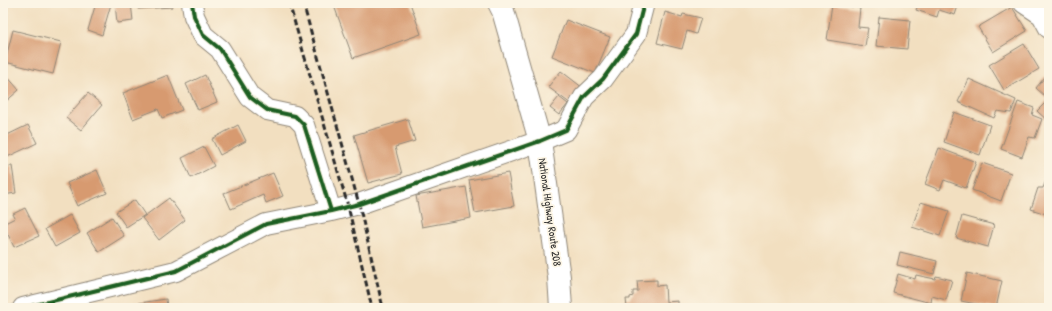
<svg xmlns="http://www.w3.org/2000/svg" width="1052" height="311" viewBox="0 0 1052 311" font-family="'Patrick Hand',sans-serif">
	<rect width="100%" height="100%" fill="#fcf5e5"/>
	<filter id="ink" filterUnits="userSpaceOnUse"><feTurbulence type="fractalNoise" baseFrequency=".025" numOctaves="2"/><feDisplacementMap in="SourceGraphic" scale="8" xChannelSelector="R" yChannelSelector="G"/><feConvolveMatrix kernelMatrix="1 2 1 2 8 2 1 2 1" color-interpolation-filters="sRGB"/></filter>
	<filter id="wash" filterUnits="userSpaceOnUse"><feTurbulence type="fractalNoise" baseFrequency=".012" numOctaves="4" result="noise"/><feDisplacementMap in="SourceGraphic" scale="16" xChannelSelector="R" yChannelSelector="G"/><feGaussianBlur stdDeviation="0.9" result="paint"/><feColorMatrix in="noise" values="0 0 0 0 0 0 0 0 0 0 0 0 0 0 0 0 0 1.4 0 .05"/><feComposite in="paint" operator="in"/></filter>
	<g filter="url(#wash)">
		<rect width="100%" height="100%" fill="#f2dfc0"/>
		<g id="blocks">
			<path fill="#d79a6f" d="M96 3H106L111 4 102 35 88 30Z
				M115 3H131L133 21 117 23Z
				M137 3H171L172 7 138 9Z
				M333 3H410L421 34 353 58Z
				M919 3H959L955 15 939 10 937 17 916 10Z
				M832 4 860 8 858 27 868 28 865 46 827 40Z
				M1012 7 1027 31 993 52 978 27Z
				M665 12 682 17 683 14 701 18 696 34 687 31 682 49 657 43Z
				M879 17 910 20 907 49 876 46Z
				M566 20 610 37 595 73 552 56Z
				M13 30 61 42 53 74 5 62Z
				M1024 44 1039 69 1004 90 989 65Z
				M561 71 583 88 571 104 548 87Z
				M1049 72V96L1047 98 1036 88Z
				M6 75 19 90 3 104V77Z
				M168 75 182 110 162 118 158 109 133 119 123 93Z
				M205 75 217 102 198 110 186 84Z
				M969 79 1016 100 1011 113 997 111 994 118 958 102Z
				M88 93 102 105 81 130 66 118Z
				M559 97 568 104 559 115 550 108Z
				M1049 99V122L1037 111Z
				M1018 102 1034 108 1032 115 1042 119 1035 138 1029 137 1022 157 1001 149Z
				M954 112 990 125 980 155 944 142Z
				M408 119 415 141 395 147 402 174 368 183 354 135Z
				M28 125 37 143 3 159V137Z
				M238 125 246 141 220 155 212 139Z
				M204 147 214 166 191 178 182 158Z
				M939 148 976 162 966 188 944 180 940 190 925 184Z
				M982 163 1011 173 1001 201 972 190Z
				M12 166 16 193 3 195V167Z
				M97 170 107 193 77 206 67 183Z
				M273 173 283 196 266 203 263 195 231 209 224 193Z
				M508 173 514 206 475 213 469 180Z
				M1047 178 1049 179V215L1031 209 1038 188H1043Z
				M466 187 471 218 422 227 416 196Z
				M169 198 185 220 159 240 142 218Z
				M135 200 145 215 126 227 116 212Z
				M921 202 949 211 940 236 912 227Z
				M25 208 39 236 14 247 3 224 15 218 13 214Z
				M70 215 80 233 55 247 45 229Z
				M962 216 994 225 988 247 956 238Z
				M112 217 124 236 99 252 87 233Z
				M900 252 937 261 934 274 897 265Z
				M967 273 1002 281 996 308 961 301Z
				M898 274 915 279 916 275 935 279 936 276 952 280 946 300 932 296 931 303 893 293Z
				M657 280V286L665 285 666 302 678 301V308H627L626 299H630V297L633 296V291H638L637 281Z
				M166 299 167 308H140L139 303Z"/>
		</g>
	</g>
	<g filter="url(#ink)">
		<use href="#blocks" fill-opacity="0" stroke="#8e8576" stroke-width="1"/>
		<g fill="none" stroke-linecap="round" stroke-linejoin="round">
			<g stroke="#8e8576" stroke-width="22">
				<path id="minor" d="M192 3 194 16 203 35 220 49 250 97 267 110 295 116 304 125 331 211
					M1024 3 1042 15 1049 28
					M23 308 176 271 266 224 331 211 359 204 540 141 566 130 584 97 603 79 636 34 644 3"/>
			</g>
			<g stroke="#8e8576" stroke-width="24">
				<path id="trunk" d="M499 3 503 11 540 141 559 277 561 308"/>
			</g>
			<use href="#minor" stroke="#fff" stroke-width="20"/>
			<use href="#trunk" stroke="#fff" stroke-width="22"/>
			<path stroke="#2b2b2b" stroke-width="3" stroke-dasharray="6 3" stroke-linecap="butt" d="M289 3 348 206 372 308
				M303 3 359 204 383 308"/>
			<g stroke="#fcf5e5" stroke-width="6">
				<path id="cycleway" d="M192 3 194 16 203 35 220 49 250 97 267 110 295 116 304 125 331 211
					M23 308 176 271 266 224 331 211 359 204 540 141 566 130 584 97 603 79 636 34 644 3"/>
			</g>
			<use href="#cycleway" stroke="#1b5e20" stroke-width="4"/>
		</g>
	</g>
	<g text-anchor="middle" stroke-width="3.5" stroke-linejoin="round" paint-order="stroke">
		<g font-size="11" fill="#2b2b2b" stroke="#fcf5e5">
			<text transform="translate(550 212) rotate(82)" y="4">National Highway Route 208</text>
		</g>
	</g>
	<rect width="1052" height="311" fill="none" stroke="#fcf5e5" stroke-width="16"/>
</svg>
